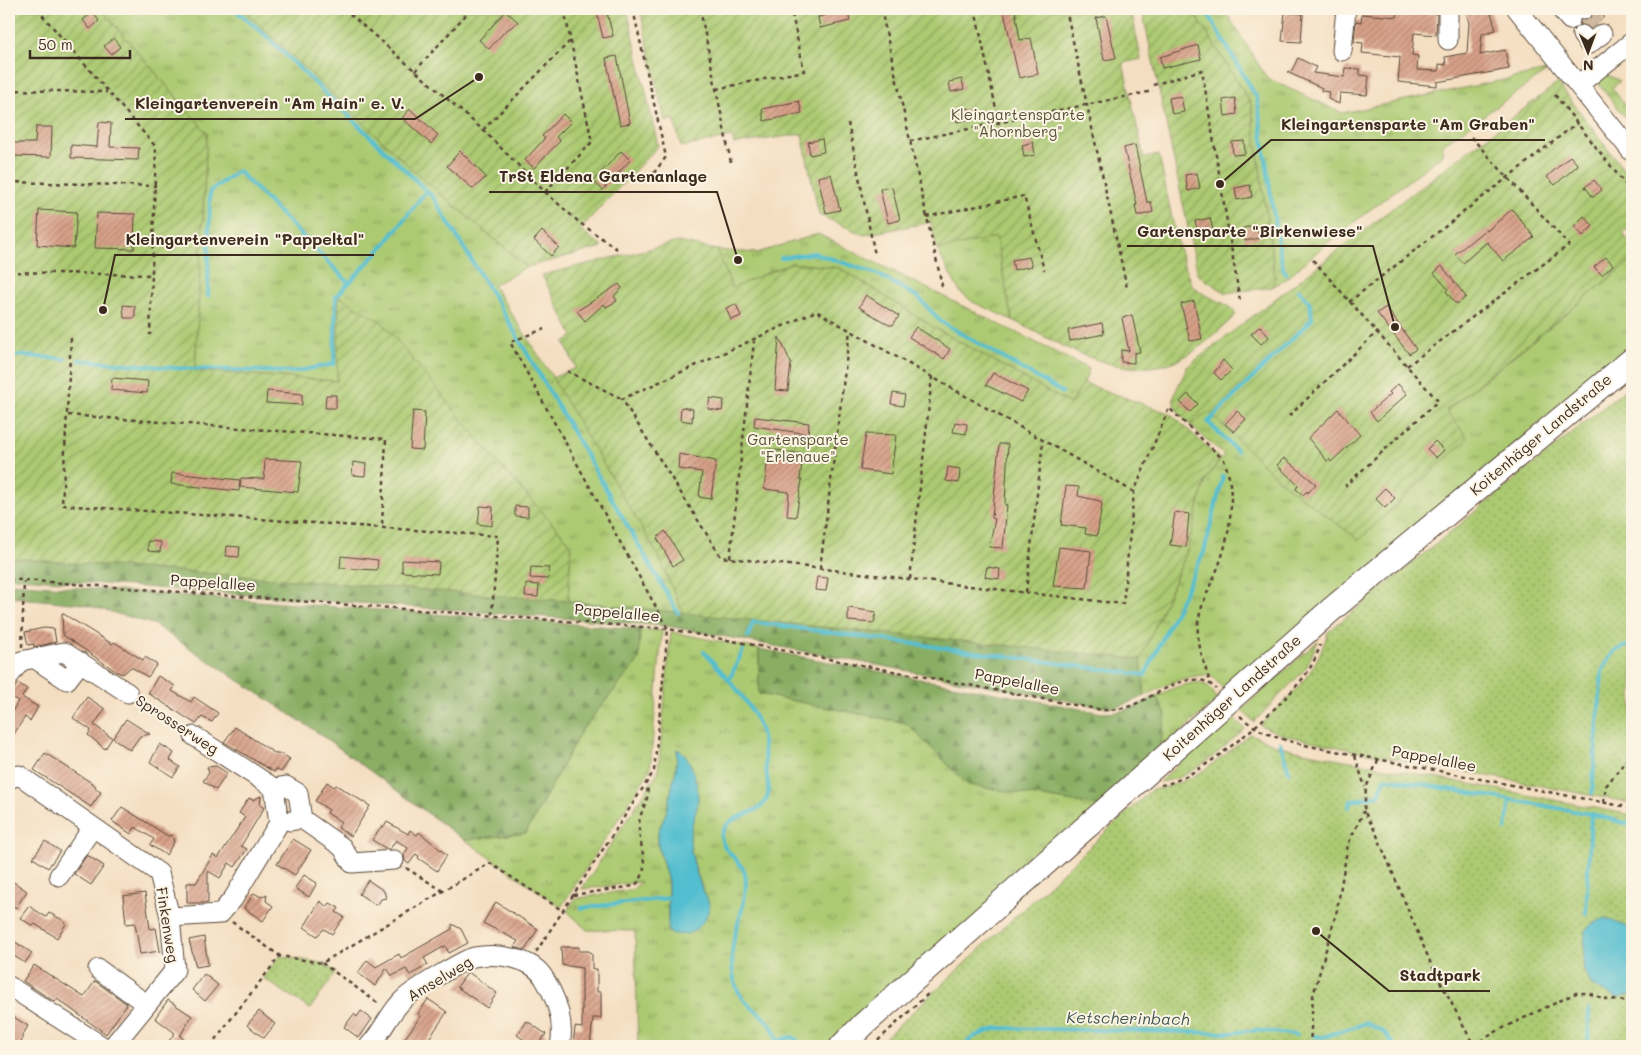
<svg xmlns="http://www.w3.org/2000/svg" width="1641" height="1055" viewBox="0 0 1641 1055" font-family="Mali,sans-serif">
	<defs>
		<pattern id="grass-tufts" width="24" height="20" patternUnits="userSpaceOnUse" patternTransform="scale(1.25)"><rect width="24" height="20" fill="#acca72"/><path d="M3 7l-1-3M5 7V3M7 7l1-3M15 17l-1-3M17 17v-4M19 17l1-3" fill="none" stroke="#8da45d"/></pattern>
		<pattern id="forest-firs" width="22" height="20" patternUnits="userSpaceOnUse" patternTransform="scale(1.25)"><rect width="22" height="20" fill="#89ae64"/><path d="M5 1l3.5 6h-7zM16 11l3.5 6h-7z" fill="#718e52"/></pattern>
		<pattern id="park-dots" width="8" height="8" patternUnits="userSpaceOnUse" patternTransform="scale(1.25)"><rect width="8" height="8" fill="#acca72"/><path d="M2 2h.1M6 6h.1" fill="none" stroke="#8da45d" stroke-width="1.8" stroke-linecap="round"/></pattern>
		<pattern id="garden-furrows" width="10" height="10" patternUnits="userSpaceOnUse" patternTransform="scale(1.25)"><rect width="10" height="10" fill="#acca72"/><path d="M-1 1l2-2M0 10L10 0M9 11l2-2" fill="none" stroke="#8da45d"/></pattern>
		<pattern id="building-hatch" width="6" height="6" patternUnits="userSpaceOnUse" patternTransform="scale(1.25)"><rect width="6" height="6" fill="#d8a189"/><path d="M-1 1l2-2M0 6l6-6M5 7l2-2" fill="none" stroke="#b0836f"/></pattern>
	</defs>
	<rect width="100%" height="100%" fill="#fcf5e5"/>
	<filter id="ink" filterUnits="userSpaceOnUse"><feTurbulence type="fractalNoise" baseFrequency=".02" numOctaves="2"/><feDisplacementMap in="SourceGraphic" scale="10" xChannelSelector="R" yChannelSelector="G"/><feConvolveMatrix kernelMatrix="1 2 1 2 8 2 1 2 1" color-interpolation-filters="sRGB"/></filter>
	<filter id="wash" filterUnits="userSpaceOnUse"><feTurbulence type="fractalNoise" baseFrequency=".0096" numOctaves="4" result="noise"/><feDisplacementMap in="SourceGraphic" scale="20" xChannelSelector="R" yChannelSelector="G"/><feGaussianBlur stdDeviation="1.12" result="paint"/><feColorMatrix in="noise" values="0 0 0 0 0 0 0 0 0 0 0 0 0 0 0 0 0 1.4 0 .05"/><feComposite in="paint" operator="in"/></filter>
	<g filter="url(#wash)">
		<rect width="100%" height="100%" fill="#f4dec1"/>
		<path fill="url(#grass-tufts)" stroke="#747a48" fill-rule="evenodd" d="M101 9H242L422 178 527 267 493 285 566 398 659 557 683 613 568 601 571 544 497 462 340 297 337 381 195 371 207 133Z
			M1192 9H1224L1267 78 1342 113 1547 71 1443 144 1442 155 1333 238 1283 281 1272 287 1275 277 1251 104Z
			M1605 74 1620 81 1612 88 1632 113V126L1596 81Z
			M818 234 1089 369 1084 383 1070 404 937 329 840 268 791 263 732 288 717 250 757 253Z
			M996 237 1012 320 973 302 960 292 937 250Z
			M1632 260V344L1574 391 1518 443 1226 692 1211 675C1188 674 1165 685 1145 696L1141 659 1186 554 1205 481 1224 455 1190 425 1209 412 1280 481 1359 539 1467 438 1446 411Z
			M640 629 662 631 650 770 561 907 465 840 526 833 581 731 639 660Z
			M671 632 759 649V694L906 723 969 785 1099 806 833 1046H638L635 931 587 930 567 911 575 899 633 889 641 882 582 889 658 772ZM677 749C685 760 701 786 697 801 694 816 689 827 690 843 692 864 701 885 709 905L668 920V881L658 846V832L666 813 676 769Z
			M1318 641 1306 668 1254 722 1241 710Z
			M1197 682 1208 686 1218 699 1159 752 1166 714 1156 696 1176 687Z
			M1232 717 1245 729C1220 750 1193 779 1159 782Z"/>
		<path fill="url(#forest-firs)" stroke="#626c41" d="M9 558 568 601 1141 659 1145 696 1118 707H1102L668 626 9 577Z
			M9 583 640 629 639 660 581 731 526 833 464 840 320 734 153 624 83 604 9 597Z
			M759 649 1102 713C1123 713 1137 707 1156 696L1166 714 1159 752 1099 806 968 785 906 723 759 694Z"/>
		<path fill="url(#park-dots)" stroke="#747a48" d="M1632 384V803L1356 751 1280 734 1260 725C1292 695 1315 676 1328 632Z
			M1250 734 1276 745 1308 753 1632 815V1046H876L1151 790C1192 785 1220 759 1250 734Z
			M280 956 322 963 336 972 310 1009 263 978Z"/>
		<path fill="url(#garden-furrows)" stroke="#747a48" d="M9 9H101L207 133 195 371 337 381 339 296 383 323 497 462 571 544 568 601 9 558Z
			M242 9H627L658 146 580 229 602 247 527 267 422 178Z
			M640 9H1131L1141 59 1123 63 1144 158 1159 155C1165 181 1180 272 1195 288 1207 299 1229 301 1236 315 1219 330 1199 351 1178 360 1120 384 1063 345 1012 320L996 237 937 250 931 222 864 235 819 215 802 134 734 144 732 137 681 147 674 119 665 122Z
			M1142 9H1192L1251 104 1275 277 1272 287 1226 293 1198 275Z
			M1558 83 1632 181V225L1623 233 1632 246V260L1446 410 1468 438 1359 540 1280 481 1209 412 1190 425C1164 400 1174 398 1187 367L1402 201Z
			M678 242 717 250 732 288 791 263 840 268 937 329 1070 404 1084 383 1171 414 1220 459 1205 481 1186 554 1141 659 683 613 659 557 552 378 576 368 564 342 573 336 542 275Z"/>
		<path fill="#53becf" stroke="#477476" d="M677 749C691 754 698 784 698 799 698 811 690 823 690 840 691 856 696 873 702 888 704 893 709 900 709 906 709 915 703 923 696 929 687 936 679 936 668 932V881L658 846V832L666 813 676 769Z
			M1605 918 1632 929V995L1617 998 1592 986 1583 969 1585 930 1592 924Z"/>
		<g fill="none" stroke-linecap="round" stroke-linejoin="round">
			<path stroke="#53becf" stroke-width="4" d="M234 9 262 32 433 197 506 317 678 613
				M1205 9 1257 98 1278 244 1283 268 1286 273
				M781 258 814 253 877 274 918 297 940 321 1063 393
				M208 296 210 191 238 171 349 283 385 244 426 191
				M12 355 65 359
				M79 360 175 368 293 372 334 364 336 296 349 283
				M1237 451 1208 422 1312 319 1310 303 1298 289
				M748 637 753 622 1145 675 1204 552 1223 476
				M704 652C723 673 754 705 761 732 764 744 764 757 766 770 767 778 771 791 766 800 758 817 729 812 722 833 717 849 743 860 745 874 750 904 731 929 732 959 732 970 734 983 739 993 753 1015 774 1015 778 1046
				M729 680 743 650
				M1280 743 1289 772
				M1592 793 1602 671 1614 651 1629 645
				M1349 807 1351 801 1379 795 1385 778 1591 814 1632 825
				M1506 829 1510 800
				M581 908 669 898
				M1586 914 1591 814
				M1314 1036 1323 1037 1366 1023 1385 1033 1395 1046
				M777 1041 792 1037 797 1040
				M962 1046 975 1036 998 1028 1231 1033 1255 1030 1297 1035
				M1588 1046 1589 1010"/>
		</g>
		<g id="blocks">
			<path fill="url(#building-hatch)" d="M596 9H606L613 36 603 38Z
				M1465 9H1490L1496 30 1482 34 1480 55 1505 50 1509 69 1437 82V86L1398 82 1400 57 1362 53 1363 43 1354 42 1356 21 1361 22 1362 14 1397 17 1398 11 1437 14 1436 35 1414 33 1412 55 1418 56 1417 70 1439 71V64L1446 65 1445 57 1467 53 1469 23Z
				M1594 9H1598L1604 17 1591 28 1580 24 1581 21 1591 18Z
				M847 10 850 21 820 28 818 17Z
				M1015 10 1020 40 1031 38 1038 74 1019 78 1004 12Z
				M506 11 518 22 503 33 489 49 479 40Z
				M93 12 99 21 90 29 83 20Z
				M1285 12 1303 14 1301 42 1282 41Z
				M1106 16 1116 58 1104 60 1096 18Z
				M114 38 120 47 111 54 104 46Z
				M1198 45 1201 59 1162 68 1160 57Z
				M617 56 630 123 620 125 606 58Z
				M1298 58 1316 67 1313 73 1344 77 1345 68 1360 69V75L1369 76 1367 95 1340 93 1339 104 1328 99 1329 92 1321 91 1322 88 1287 72 1292 70Z
				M962 79 964 89 951 92 949 82Z
				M1181 96 1184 112 1172 114 1169 98Z
				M1235 98 1237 114 1225 116 1223 100Z
				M799 101 802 113 764 121 762 109Z
				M969 108 971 119 957 122 955 111Z
				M410 109 438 135 431 144 402 118Z
				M563 114 571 122 556 137 560 141 534 168 525 160 545 138 542 136Z
				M99 122 111 123 110 147 139 148 138 160 71 158V145L97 147Z
				M36 127H52L51 157 12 156 13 143H35Z
				M822 139 824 152 810 155 808 142Z
				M1244 141 1245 154 1233 155 1232 142Z
				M1033 142 1035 155 1024 157 1022 145Z
				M1135 145 1147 202H1151L1153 212 1142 215H1137L1135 205H1137L1124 148Z
				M460 151 486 177 473 189 447 166Z
				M621 151 630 160 603 190 593 181Z
				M1570 156 1578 165 1555 185 1547 177Z
				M1197 173 1200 188 1188 191 1185 175Z
				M831 174 840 210 826 213 818 177Z
				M1594 180 1602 190 1593 197 1585 187Z
				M1250 185 1252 197 1237 200 1235 188Z
				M892 187 900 220 888 223 880 189Z
				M1512 209 1534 237 1503 261 1487 242 1463 263 1455 254 1486 229 1487 231Z
				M39 210 77 212 74 248 37 245Z
				M97 213 135 214 134 249 95 248Z
				M1584 216 1593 226 1583 236 1574 226Z
				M1210 218 1213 230 1198 234 1195 221Z
				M1257 225 1259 238 1245 241 1243 228Z
				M542 231 559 247 551 256 534 240Z
				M1029 257 1032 266 1014 270 1012 260Z
				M1606 257 1613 265 1602 275 1594 267Z
				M1442 266 1466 297 1459 303H1455L1446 291 1448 289 1434 273Z
				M619 284 622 288 614 296 617 301 606 307 604 304 585 321 577 311Z
				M866 295 899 316 893 325H889L859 307Z
				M1194 301 1202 339 1190 341 1181 304Z
				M736 304 741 316 731 320 726 308Z
				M123 305 135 306V318H124Z
				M1386 307 1416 349 1409 354 1377 313Z
				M1132 315 1140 352 1134 353V363L1121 362V350L1129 351 1122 318Z
				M1102 323 1104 334 1070 341 1068 330Z
				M1260 326 1269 337 1261 344 1251 334Z
				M916 327 950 349 944 359 909 337Z
				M779 337 791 363 788 391 775 390Z
				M1223 360 1232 370 1221 380 1214 373Z
				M993 373 1028 391 1021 402 986 385Z
				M112 378 148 381 147 393 111 390Z
				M1398 384 1407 394 1377 421 1370 412 1391 394 1389 392Z
				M267 391 302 394V405L266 403Z
				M893 393 905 395 903 406 891 404Z
				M1188 394 1198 404 1190 412 1180 402Z
				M326 395H336V408H325Z
				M710 398 724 400 722 411 708 409Z
				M681 407 693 409 692 422 680 420Z
				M1338 409 1360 435 1331 462 1329 459 1327 461 1308 438Z
				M413 411 425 412 423 450 410 449Z
				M1237 411 1246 419 1234 432 1225 424Z
				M755 417 809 423 808 434 754 426Z
				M955 422 967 424 966 434 953 432Z
				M866 434 896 435 891 474 860 470Z
				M1435 441 1444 450 1436 458 1427 449Z
				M999 444H1008L1005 505H1007L1003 548 989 547 995 519 992 518Z
				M769 449 803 454 800 480H802L796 517 787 516 789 492 764 489Z
				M679 454 716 461 711 499 699 497 702 472 678 469Z
				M1284 458 1316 484 1308 493 1307 491 1303 495 1296 489 1298 485 1277 465Z
				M265 459 302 461 298 492 240 487 241 478 264 479Z
				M353 462 366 464 365 476 352 475Z
				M948 467 960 469 959 483 946 481Z
				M172 473 240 480 239 491 171 484Z
				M1066 486 1079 487 1078 496 1100 501 1102 504 1097 536 1085 534 1086 528 1061 525Z
				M1385 488 1395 498 1385 508 1375 498Z
				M480 506 493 507 492 526 478 524Z
				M515 506 528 507V517L515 516Z
				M1175 512 1189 514 1186 547 1170 545Z
				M665 531 683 560 673 566 657 538Z
				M148 541 161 542 160 552 148 551Z
				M227 546 240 547 239 557 226 556Z
				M1059 547 1091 551 1087 588 1053 586Z
				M341 556 378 560 377 570 340 568Z
				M402 560 439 562 438 574 402 572Z
				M531 567 549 568 548 579 530 578Z
				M987 567 1000 569 999 579 985 577Z
				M817 577 828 578 826 591 815 590Z
				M526 584 539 585 538 597 525 596Z
				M848 608 876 612 874 623 848 621Z
				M62 613 112 644 114 642 143 660 145 657 157 664 148 677 131 667 123 674 117 672 63 635Z
				M44 628 54 629 56 642 34 647V644L28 645 25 632Z
				M158 676 175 686 172 691 191 702 194 697 218 713 212 722 202 717 196 724 148 693Z
				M18 683 27 689 22 697 38 707 30 721 25 717 9 741V717L18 701 9 696Z
				M87 697 105 709 94 725 112 738 105 749 88 735 91 730 73 718Z
				M126 719 150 734 140 736 130 750 113 738Z
				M235 727 276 754H282L290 759 281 772 276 769 274 772 224 742Z
				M160 744 174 753 170 760 180 767 173 777 150 762Z
				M45 753 95 785 96 789 101 792 91 807 34 770Z
				M216 766 227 773 216 790 203 781 209 773 207 767Z
				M327 782 334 787 336 785 370 806 351 836 338 828 341 822 327 813 329 810 315 801Z
				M261 796 260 805 264 808 241 846 247 849 235 867 229 863 220 878 208 871V903H187V883H196L213 855 218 858 245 817 239 813 249 798 253 800Z
				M122 807 168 836 172 835 174 842 166 855 150 845 154 839 135 827 131 834 112 821Z
				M387 822 408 834 410 830 417 835 419 832 447 855 437 871 418 858 419 856 416 854 409 864 405 861 404 855 408 848 396 840 390 849H387L372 840 382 826 384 827Z
				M293 839 311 850 295 875 277 864Z
				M45 841 60 851 48 868 33 858Z
				M87 855 104 866 91 885 74 874Z
				M304 875 317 883 309 897 295 888Z
				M368 880 384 891 386 898 381 899 377 906 359 894Z
				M12 881 27 891 16 908 9 904V887Z
				M145 893 150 929 156 928 160 951 140 954 135 923 126 924 123 896Z
				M254 893 261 897 267 894 266 901 273 906 263 921 244 908Z
				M320 901 327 907 330 903 339 908 336 912 344 917 332 934 324 929 317 936 304 927Z
				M496 902 538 929 525 950 514 947 518 941 483 923Z
				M29 906 46 917 49 913 63 920 66 924 57 938 35 924 33 926 20 918Z
				M452 924 461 929 468 943 449 953 445 946 424 958 428 965 410 975 406 969 392 976 387 968 375 986 358 973 367 960 376 967 399 954 401 958 452 929Z
				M204 937 208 965 196 967 189 940Z
				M9 938 32 953 25 963 9 953Z
				M561 947H579V951H589L592 954V969H597V992H601V1018H593L590 1046H573L575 1027 582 1028V968L562 965Z
				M34 965 84 997 95 981 127 1004 106 1034 57 999 55 1002 23 981Z
				M468 972 497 993 487 1008 457 987Z
				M204 974 218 985 205 1001 192 990Z
				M428 999 447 1012 424 1046H399L421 1016 418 1014Z
				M168 1000 192 1016 180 1036 193 1046H165L175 1033 155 1018Z
				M259 1011 275 1024 264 1038 247 1025Z
				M361 1011 372 1019 359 1038 344 1027 354 1014 357 1017Z
				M9 1014 28 1026 22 1036V1041L15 1046H9Z
				M527 1021 546 1034 537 1046H533L517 1035Z"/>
		</g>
	</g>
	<g filter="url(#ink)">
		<use href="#blocks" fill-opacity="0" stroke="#574536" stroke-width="1"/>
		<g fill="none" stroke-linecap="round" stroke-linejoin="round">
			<path stroke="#cfbaa0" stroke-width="19" stroke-dasharray="19 9" stroke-linecap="butt" d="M1583 10 1595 25"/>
			<g stroke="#574536" stroke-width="21">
				<path id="minor" d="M1448 9V40
					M1517 9 1632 152
					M1561 9 1570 20
					M1582 9 1583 10
					M1582 35 1589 44 1602 34
					M1342 51 1346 9
					M1578 85 1632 42
					M34 658 67 680 81 662
					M9 676 21 661 64 652 128 693
					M9 779 19 775 159 873 170 917 175 970 113 1046
					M274 788 286 786 298 793 302 819 290 821
					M302 819 342 847 352 863 394 860
					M59 876 93 827
					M170 917 220 914 233 899 279 823 274 788 194 736
					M98 969 146 1004
					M9 986 102 1046
					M369 1046C383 1032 390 1011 405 998 414 990 464 959 474 957 496 953 532 957 544 978 557 999 565 1021 560 1046"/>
			</g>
			<g stroke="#574536" stroke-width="26">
				<path id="major" d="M842 1046 864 1024 1332 609 1632 360"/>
			</g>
			<path stroke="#574536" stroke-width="2.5" stroke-dasharray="4 4" stroke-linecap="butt" d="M37 9 156 147 150 335
				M344 9 483 130 545 192 580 223 620 251
				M633 9 666 157 647 182
				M700 9 731 163
				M881 9 943 290
				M975 9 999 123
				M1066 9 1127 288
				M415 71 471 9
				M1153 85 1202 70 1240 301
				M716 89 804 71 791 9
				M9 90 107 92
				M1555 95 1632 193
				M848 123 875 255
				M483 130 571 40
				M910 141 1153 91
				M9 182 156 186
				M545 192 592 142 564 9
				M926 217 1024 196 1044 270
				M1313 260 1438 401 1345 486
				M9 272 152 275
				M1349 302 1577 123
				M71 338 62 505 498 536 492 614
				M1407 366 1569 245 1471 137
				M567 371 622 399
				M68 415 386 439 382 526
				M1289 416 1377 332
				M1134 492 816 311 622 399 721 557 1123 604 1134 492 1169 408 1224 460C1236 490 1231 532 1220 562 1213 582 1201 602 1198 623 1196 643 1205 665 1210 683
				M730 558 754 341
				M820 568 850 330
				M9 579 668 629 1102 710C1113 710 1123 709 1133 705 1157 696 1193 664 1216 689
				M910 579 932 377
				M1026 592 1043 441
				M22 647 24 581
				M141 701 183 728
				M1240 716C1260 734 1283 740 1309 746L1632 808
				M1355 756 1365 787
				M1378 760 1366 788 1364 811 1376 833 1431 964 1474 1046
				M1161 785C1199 781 1288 702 1309 670 1313 663 1318 653 1320 645
				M1604 802 1606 786 1632 753
				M406 868 443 891
				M573 895 634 886C656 869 634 841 640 818 643 806 651 797 646 784
				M232 922 280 956 322 963 490 863 563 911
				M536 952 654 771 668 629 510 342 544 329
				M322 963 379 1004
				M1474 1045 1499 1030 1576 993H1588L1608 1000 1632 1001
				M210 1046 280 956
				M872 1046 929 993
				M1310 1046 1313 996 1337 910 1348 844 1364 811"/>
			<use href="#minor" stroke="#fff" stroke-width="19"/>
			<use href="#major" stroke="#fff" stroke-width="24"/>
		</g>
	</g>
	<g text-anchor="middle" stroke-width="4" stroke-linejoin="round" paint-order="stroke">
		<g font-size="15" fill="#575233" stroke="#fcf5e5">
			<text x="1018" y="120">Kleingartensparte<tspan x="1018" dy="17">"Ahornberg"</tspan></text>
			<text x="798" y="445">Gartensparte<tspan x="798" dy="17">"Erlenaue"</tspan></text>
		</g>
		<g font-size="15" fill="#3b2a1e" stroke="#fcf5e5">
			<text transform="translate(1541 435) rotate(-40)" y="5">Koitenhäger Landstraße</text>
			<text transform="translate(213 583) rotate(4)" y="5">Pappelallee</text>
			<text transform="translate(617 613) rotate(5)" y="5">Pappelallee</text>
			<text transform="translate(1017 682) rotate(11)" y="5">Pappelallee</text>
			<text transform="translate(1232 698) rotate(-42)" y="5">Koitenhäger Landstraße</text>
			<text transform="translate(177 725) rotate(33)" y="5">Sprosserweg</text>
			<text transform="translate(1434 759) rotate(11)" y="5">Pappelallee</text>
			<text transform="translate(167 925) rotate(81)" y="5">Finkenweg</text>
			<text transform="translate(440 979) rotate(-31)" y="5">Amselweg</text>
		</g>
		<g font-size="16" font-style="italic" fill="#425653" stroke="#fcf5e5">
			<text transform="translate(1128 1018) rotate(1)" y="6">Ketscherinbach</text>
		</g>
	</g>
	<path fill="none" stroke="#3b2a1e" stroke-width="2" d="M479 77L415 119H125M1220 184L1271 140H1545M738 260L717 192H489M1395 327L1373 246H1127M103 310L115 255H374M1316 931L1389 991H1490"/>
	<g fill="#3b2a1e" stroke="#fcf5e5" stroke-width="2">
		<circle cx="479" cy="77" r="5"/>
		<circle cx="1220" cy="184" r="5"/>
		<circle cx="738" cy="260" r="5"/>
		<circle cx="1395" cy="327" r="5"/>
		<circle cx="103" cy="310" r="5"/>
		<circle cx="1316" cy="931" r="5"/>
	</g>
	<g font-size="16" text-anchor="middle" font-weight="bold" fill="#3b2a1e" stroke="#fcf5e5" stroke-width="4" stroke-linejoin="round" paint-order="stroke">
		<text x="270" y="109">Kleingartenverein "Am Hain" e. V.</text>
		<text x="1408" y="130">Kleingartensparte "Am Graben"</text>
		<text x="603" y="182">TrSt Eldena Gartenanlage</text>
		<text x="1250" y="237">Gartensparte "Birkenwiese"</text>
		<text x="245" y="245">Kleingartenverein "Pappeltal"</text>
		<text x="1440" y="981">Stadtpark</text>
	</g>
	<rect width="1641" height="1055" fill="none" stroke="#fcf5e5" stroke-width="30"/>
	<g transform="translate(1588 52) rotate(179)" stroke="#fcf5e5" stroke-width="4" paint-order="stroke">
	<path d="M0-4L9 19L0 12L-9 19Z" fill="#3b2a1e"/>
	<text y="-8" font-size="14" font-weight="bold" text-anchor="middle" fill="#3b2a1e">N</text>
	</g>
	<path d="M30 50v8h100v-8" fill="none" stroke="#3b2a1e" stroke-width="2.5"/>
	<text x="38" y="50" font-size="15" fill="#3b2a1e" stroke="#fcf5e5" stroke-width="4" paint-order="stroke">50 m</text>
</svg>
